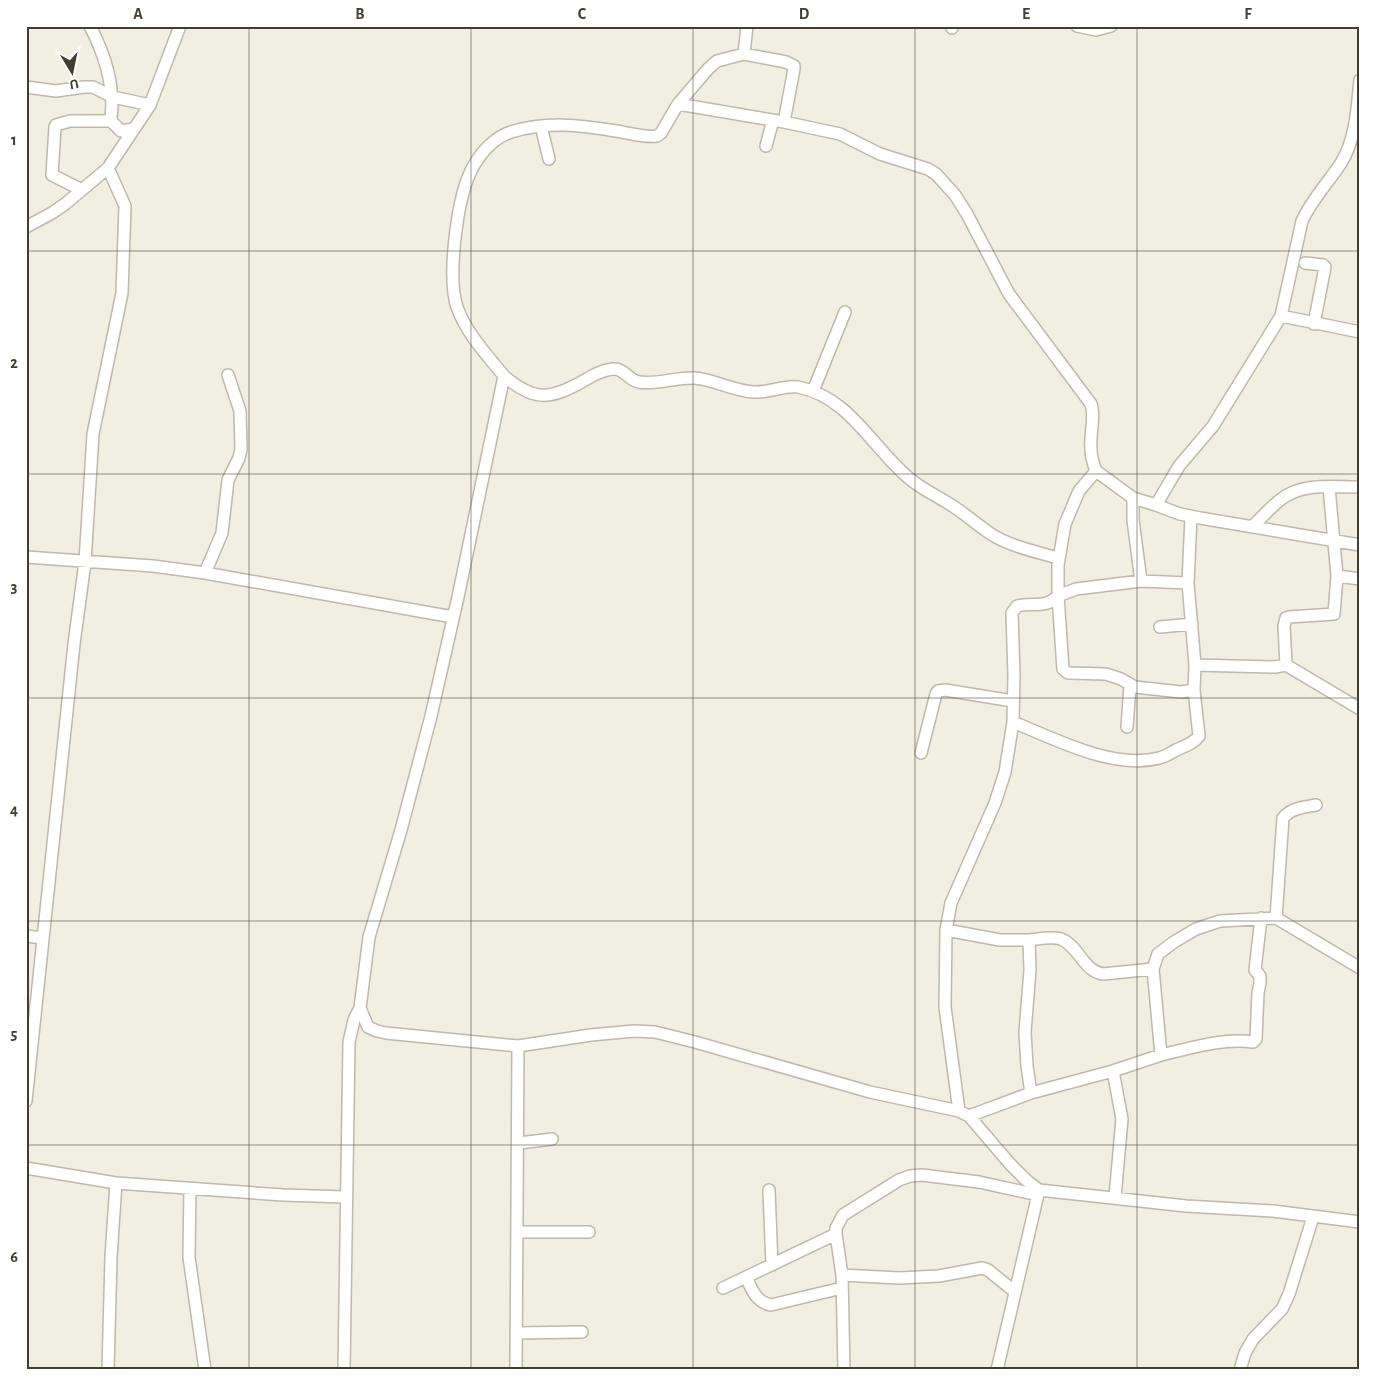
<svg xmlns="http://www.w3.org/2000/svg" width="1386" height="1396" viewBox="0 0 1386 1396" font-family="'Alegreya Sans',sans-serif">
	<rect width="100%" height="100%" fill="#f1eee2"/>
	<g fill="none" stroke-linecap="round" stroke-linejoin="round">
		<g stroke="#beb9a9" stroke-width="14">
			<path id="minor" d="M1077 26 1096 30 1111 26
				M952 28V26
				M744 54 747 26
				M1360 80C1357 108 1356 139 1341 163 1328 183 1312 199 1302 221L1281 316 1213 426 1179 466 1156 505 1180 514 1200 518 1360 545
				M26 87 56 91 84 87H93L113 97 150 105
				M678 104 784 122 840 134 880 154 928 169 936 174 955 195 967 214 1009 294 1091 404C1095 415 1091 428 1091 440 1090 451 1092 461 1096 471
				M110 120 121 131 133 129
				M541 126 549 159
				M766 146 773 120
				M82 190 52 175 55 127 56 125 70 121H107L111 118C115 85 105 55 90 26
				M26 227 52 213 65 204 108 168 150 105 180 26
				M1305 263 1323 265 1325 267 1314 324
				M1281 316 1360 332
				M504 376C487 355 466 333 457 307 447 277 457 195 473 167 481 152 495 137 511 132 547 121 580 125 616 131 629 133 645 138 657 136L661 133 678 104 708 69 717 61 744 54 786 62 794 66V69L784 122
				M813 391 845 312
				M1329 487 1337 576 1360 579
				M1133 498V520L1141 581 1076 589 1058 596 1063 669 1068 673 1106 674 1121 679 1135 687 1181 692 1194 690 1195 665 1188 583 1191 516
				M1252 527C1261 518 1270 508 1280 500 1302 482 1334 487 1360 487
				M26 557 153 566 205 573 453 617
				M1058 558C1037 552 1009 546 991 534 976 524 963 512 948 503 935 495 922 489 910 479 872 448 850 397 798 387 784 385 769 393 754 392 734 391 715 380 695 378 677 377 656 385 639 382 628 380 624 368 613 369 603 370 593 375 585 380 550 400 535 402 504 376L458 597 431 716 401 830 369 937 360 1008 368 1027 377 1031 386 1033 518 1046 591 1035 634 1031 655 1032 695 1042 870 1092 959 1111 969 1116 1010 1164 1026 1180 1039 1190 1186 1206 1273 1211 1360 1222
				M205 573 222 533 228 480 239 458 241 449 240 411 228 375
				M1141 581 1188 583
				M1160 627 1192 624
				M1195 665 1275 667 1286 665 1284 626 1286 618 1289 617 1334 614 1337 576
				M1286 665 1360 709
				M1013 722C1055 739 1113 770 1159 758 1165 757 1171 753 1176 750 1185 746 1193 744 1199 736L1194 690
				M1127 727 1130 685
				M921 753 936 694 938 691 945 690 1013 701
				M1276 918 1283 818C1291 808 1304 807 1316 805
				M946 930 1000 940H1029L1030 970 1025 1032 1027 1066 1031 1093 1113 1071 1161 1055 1153 969 1158 954 1174 942 1196 929 1220 921 1276 918 1360 968
				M26 936 43 938
				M1029 940C1039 939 1051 936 1061 939 1079 946 1083 971 1103 974L1153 969
				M1161 1055C1192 1048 1221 1038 1253 1042L1256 1039 1258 993 1260 983V976L1255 970 1261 918
				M1113 1071 1122 1119 1115 1197
				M26 1101 74 644 85 562 93 434 122 293 125 206 108 168
				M959 1111 945 1007 946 930 951 903 995 803 1005 772 1013 722 1014 675 1012 613 1017 606C1034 602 1045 609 1058 596V565L1065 524 1079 491 1096 471 1133 498 1156 505
				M969 1116 1031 1093
				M519 1143 552 1139
				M26 1168 116 1183 111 1257 108 1370
				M116 1183 283 1195 345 1197
				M190 1189 189 1257 205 1370
				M769 1190 772 1265
				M518 1232H589
				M842 1275 899 1278 939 1276 982 1268 988 1270 1014 1291
				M746 1277C752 1290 756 1302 771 1305L842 1288
				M723 1288 836 1234
				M517 1333 582 1332
				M344 1370 349 1042 354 1020 360 1008
				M516 1370 518 1046
				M844 1370 842 1275 836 1234V1228L843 1215 899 1180 910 1176 922 1175 979 1182 1038 1195
				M997 1370 1039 1190
				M1240 1370 1245 1353 1253 1339 1282 1309 1289 1294 1313 1217"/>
		</g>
		<use href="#minor" stroke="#fff" stroke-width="11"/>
	</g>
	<path fill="none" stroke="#423e33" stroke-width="1" stroke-opacity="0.55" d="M249 26V1370M471 26V1370M693 26V1370M915 26V1370M1137 26V1370M26 251H1360M26 474H1360M26 698H1360M26 921H1360M26 1145H1360"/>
	<rect width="1386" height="1396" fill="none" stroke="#ffffff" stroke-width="55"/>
	<g transform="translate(72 72) rotate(170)" stroke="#ffffff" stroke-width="4" paint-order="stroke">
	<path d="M0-4L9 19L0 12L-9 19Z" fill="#423e33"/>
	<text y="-8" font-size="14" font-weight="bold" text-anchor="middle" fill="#423e33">U</text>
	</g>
	<rect x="28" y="28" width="1330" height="1340" fill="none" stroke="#423e33" stroke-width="2"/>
	<g font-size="16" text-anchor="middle" font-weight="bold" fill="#423e33">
		<text x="138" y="19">A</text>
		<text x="360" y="19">B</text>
		<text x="582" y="19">C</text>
		<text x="804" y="19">D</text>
		<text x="1026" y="19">E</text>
		<text x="1248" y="19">F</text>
		<text x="14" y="145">1</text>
		<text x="14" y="368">2</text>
		<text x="14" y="592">3</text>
		<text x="14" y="815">4</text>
		<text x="14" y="1039">5</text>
		<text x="14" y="1262">6</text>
	</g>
</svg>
